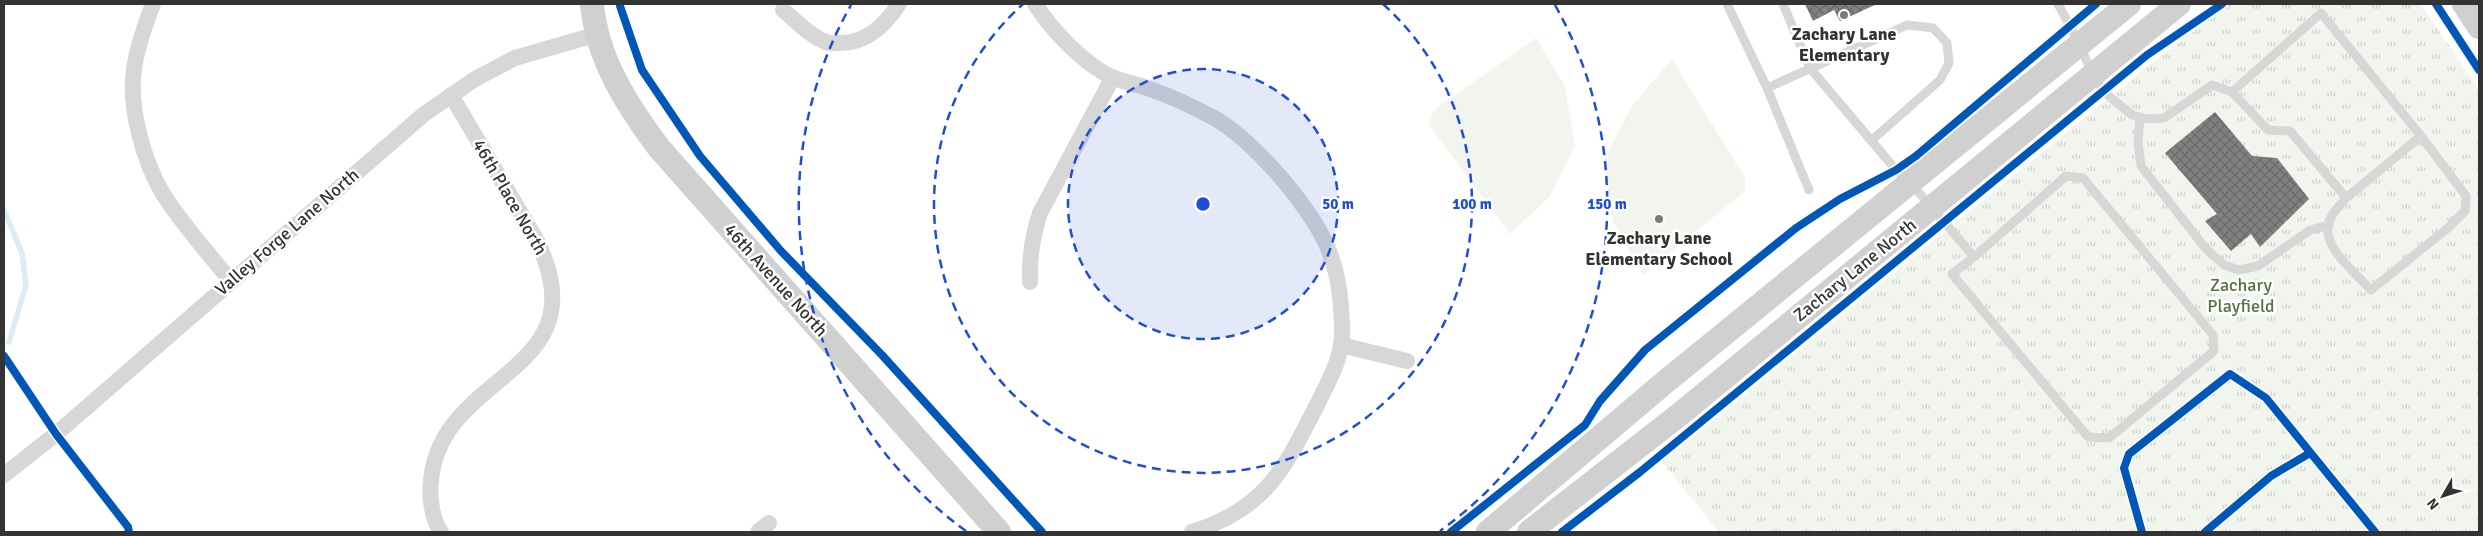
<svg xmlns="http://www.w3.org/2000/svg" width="2483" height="536" viewBox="0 0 2483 536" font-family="Signika,sans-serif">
	<defs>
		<pattern id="park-tufts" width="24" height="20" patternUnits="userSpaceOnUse" patternTransform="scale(1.25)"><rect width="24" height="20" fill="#f1f5ed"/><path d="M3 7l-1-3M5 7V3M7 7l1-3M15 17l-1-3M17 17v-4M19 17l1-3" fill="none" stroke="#cfd2cc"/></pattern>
		<pattern id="building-cross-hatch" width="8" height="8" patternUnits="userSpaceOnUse" patternTransform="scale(1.25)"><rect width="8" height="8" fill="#818181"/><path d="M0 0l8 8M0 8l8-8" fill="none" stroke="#6a6a6a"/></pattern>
	</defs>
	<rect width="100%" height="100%" fill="#fff"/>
	<path fill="#f1f5ed" d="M1536 38 1565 87 1575 146 1549 197 1510 234 1429 125 1433 111Z
		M1672 59 1745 178V191L1643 275 1613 222 1603 162 1632 106Z"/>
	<path fill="url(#park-tufts)" d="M2230 4H2421L2479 90V532H1719L1662 462 2149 65Z"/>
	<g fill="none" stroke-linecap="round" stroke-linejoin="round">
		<path stroke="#ddebf3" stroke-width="5.5" d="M4 210 22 253 26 285 9 342"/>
	</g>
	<path fill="url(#building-cross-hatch)" d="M1805 4H1877L1840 21 1834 10 1813 21Z
		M2215 112 2252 156 2277 158 2309 199 2260 247 2251 234 2231 251 2205 221 2217 214 2165 153Z"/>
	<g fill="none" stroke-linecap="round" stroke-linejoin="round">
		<path stroke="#d7d7d7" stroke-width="9" d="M1727 4 1767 88 1907 25 1933 28 1947 43 1949 63 1940 80 1871 141
			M1783 4 1810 68 1896 170 1909 181 1974 257 1952 274 2088 437 2109 438 2214 351 2213 335 2083 178 2066 176 1974 257
			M2058 4 2079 43 2092 74 2104 92 2132 115 2147 119 2164 118 2212 85 2232 92 2268 130 2290 131 2346 198 2421 136 2321 13 2232 92
			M1767 88 1809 190
			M2140 117 2138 142 2141 166 2206 249 2224 265 2239 270 2258 266 2310 230 2329 225
			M2346 198C2341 204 2335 210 2331 217 2316 243 2355 272 2371 290L2449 227 2465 211 2466 196 2421 136"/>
		<path stroke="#d7d7d7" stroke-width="16" d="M153 4C145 25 137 47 134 69 128 107 144 162 163 194 183 225 208 253 231 281
			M1035 4C1052 30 1084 65 1114 78 1125 82 1136 84 1147 88 1171 96 1194 107 1216 119 1241 134 1264 158 1283 180 1317 221 1338 253 1341 308 1342 319 1343 334 1341 345 1338 366 1326 386 1317 405 1284 469 1266 509 1192 532
			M783 10C796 21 810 36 826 42 830 44 837 43 841 43 868 43 886 24 899 4
			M1030 282C1029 257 1032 237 1040 213L1113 77
			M1341 345 1407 361
			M4 475 56 434 423 115 475 79 515 58 598 34
			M441 532C432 519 429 497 431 481 440 370 604 375 536 239L451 95
			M758 532 769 523"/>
		<path stroke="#d0d0d0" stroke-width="24" d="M592 4C597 59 627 105 659 148L999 532
			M2464 4 2479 27
			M1488 532 1664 383 2129 4
			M1529 532 1679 415 2179 4"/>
		<g stroke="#fff" stroke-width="11">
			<path id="cycleway" d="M2436 4 2479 70
				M620 6 642 70 700 156 781 251 882 355 1042 532
				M4 356 56 434 128 527 129 532
				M1451 532 1585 425 1600 401 1645 350 1796 228 1840 199 1896 170 1916 156 2096 4
				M1562 532 1640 472 2147 55 2222 4
				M2142 532 2124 468 2129 454 2230 374 2266 398 2375 532
				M2205 532 2271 476 2310 453"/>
		</g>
		<use href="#cycleway" stroke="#0057b8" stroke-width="8"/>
	</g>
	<circle cx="1203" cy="204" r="135" fill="#1d4ed8" fill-opacity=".12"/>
	<g fill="none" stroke="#1d4ed8" stroke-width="2.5" stroke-dasharray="9 6">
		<circle cx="1203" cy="204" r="135"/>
		<path d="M1383 4A269 269 0 1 1 1023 4"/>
		<path d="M966 531A404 404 0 0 1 851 5M1555 5A404 404 0 0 1 1440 531"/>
	</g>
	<g fill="#7a7a7a" stroke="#fff" stroke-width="2">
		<circle cx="1844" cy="15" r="5"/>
		<circle cx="1659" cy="219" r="5"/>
	</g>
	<g text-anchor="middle" stroke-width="5" stroke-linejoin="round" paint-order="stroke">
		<g font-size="18" font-weight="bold" fill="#333" stroke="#fff">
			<text x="1844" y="40">Zachary Lane<tspan x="1844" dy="21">Elementary</tspan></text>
			<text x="1659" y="244">Zachary Lane<tspan x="1659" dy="21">Elementary School</tspan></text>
		</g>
		<g font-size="18" fill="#333" stroke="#fff">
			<text transform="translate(510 197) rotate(60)" y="6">46th Place North</text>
			<text transform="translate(287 232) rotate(-41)" y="6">Valley Forge Lane North</text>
			<text transform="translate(1855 270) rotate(-39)" y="6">Zachary Lane North</text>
			<text transform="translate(776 280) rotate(48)" y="6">46th Avenue North</text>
		</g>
		<g font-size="18" fill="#56703f" stroke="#fff">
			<text x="2241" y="291">Zachary<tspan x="2241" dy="21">Playfield</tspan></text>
		</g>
	</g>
	<circle cx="1203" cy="204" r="8" fill="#1d4ed8" stroke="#fff" stroke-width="2.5"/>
	<g font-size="15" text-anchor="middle" font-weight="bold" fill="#1d4ed8" stroke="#fff" stroke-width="5" stroke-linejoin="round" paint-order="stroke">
		<text x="1338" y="209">50 m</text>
		<text x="1472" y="209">100 m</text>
		<text x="1607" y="209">150 m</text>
	</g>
	<rect width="2483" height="536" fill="none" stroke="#333333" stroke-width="10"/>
	<g transform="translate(2443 496) rotate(231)" stroke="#ffffff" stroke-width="4" paint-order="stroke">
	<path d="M0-4L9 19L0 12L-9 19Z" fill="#333333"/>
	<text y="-8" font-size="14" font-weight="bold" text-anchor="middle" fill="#333333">N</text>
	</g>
</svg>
